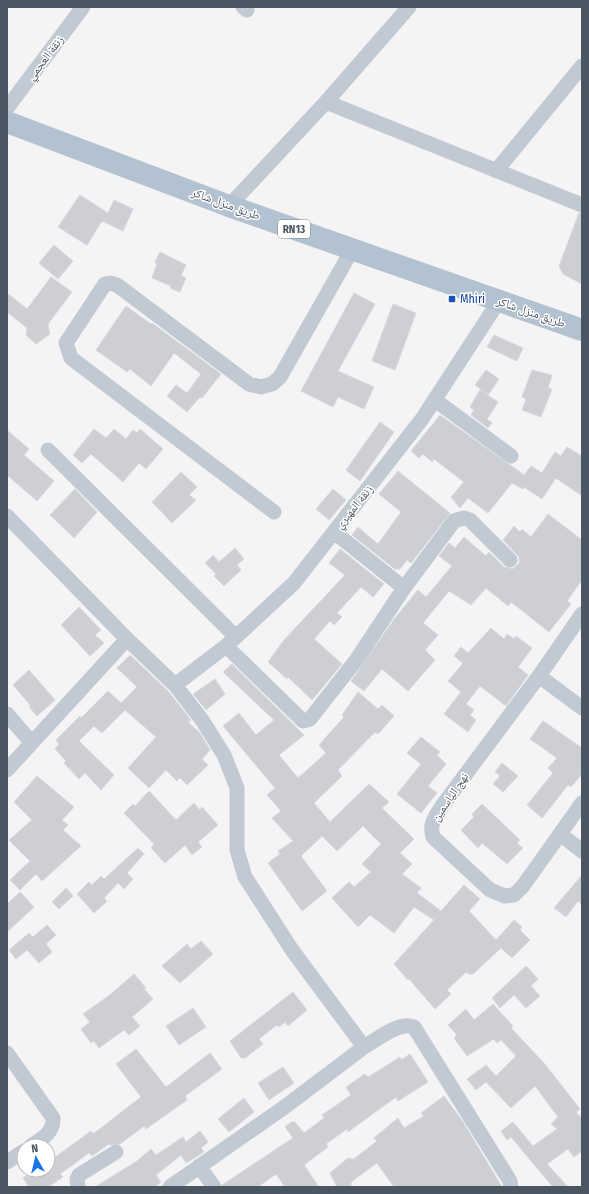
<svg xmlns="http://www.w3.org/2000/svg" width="589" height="1194" viewBox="0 0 589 1194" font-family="'Fira Sans Condensed','Noto Naskh Arabic',sans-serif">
	<rect width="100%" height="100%" fill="#f5f3f3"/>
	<path fill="#cdcfd5" stroke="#d7d9de" d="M80 195 108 213 114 200 133 209 123 231 102 221 87 245 58 227Z
		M579 213 582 214V284L563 274 559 266Z
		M54 245 73 261 58 279 39 263Z
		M160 252 186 265 181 276 186 278 180 292 170 288 171 286 152 278 157 264 155 262Z
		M51 277 72 292 48 324 50 334 36 344 26 335 27 328 7 312V293L27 309Z
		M354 293 375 304 338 371 374 387 364 409 338 397 333 407 301 391Z
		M393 304 416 313 395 370 372 361Z
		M126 306 151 324 152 323 221 374 202 398 200 397 187 412 167 396 176 385 187 393 201 374 174 353 151 386 130 369 127 372 96 350Z
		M494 335 523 348 517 361 487 347Z
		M486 370 499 379 488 395 475 385Z
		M532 370 552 375 548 388 552 389 541 417 522 410 526 399 522 397Z
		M480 390 498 402 487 419 492 423 488 428 471 415 474 410 470 407Z
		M440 415 524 475 531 466 542 473 555 452 561 456 567 447 582 456V496L556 478 542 499 524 487 523 489 512 483 488 513 468 498 460 508 451 497 464 482 434 459 432 462 423 454 419 458 411 451Z
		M380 422 394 432 360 481 346 470Z
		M94 429 106 438 114 429 126 439 133 430 137 433 140 429 163 449 146 469 139 463 123 482 91 454 82 463 73 455Z
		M7 430 29 449 24 455 54 481 37 501 7 475Z
		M398 471 450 513 411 563 407 560 399 570 397 568 396 570 352 535 358 527 378 544 401 512 379 494Z
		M181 472 197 487 189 495 196 500 172 523 152 502Z
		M75 489 97 512 74 538 50 515Z
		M333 489 346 500 329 520 316 509Z
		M548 514 582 540V580L567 601 571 604 549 632 511 602 508 606 486 588 471 605 449 591 423 623 438 635 425 650 435 660 408 691 382 669 364 691 351 681 395 618 418 590 426 597 452 566 439 556 449 543 455 548 464 537 486 556 489 552 504 567 513 569 519 563V557L503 540 514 526 520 532 522 529 531 537Z
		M235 548 244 559 237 565 241 570 224 586 214 576 216 574 205 563 213 555 219 562Z
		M340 549 384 584 373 597 361 587 337 613 342 617 334 625 330 621 314 639 342 664 312 700 288 677 287 679 268 662 284 640 345 575 329 563Z
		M79 607 101 630 95 635 104 643 90 656 61 625Z
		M491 628 504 639 507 634 514 639 516 636 532 648 518 667 528 675 506 706 480 686 466 704 474 710 470 715 476 720 468 732 444 714 461 692 448 681 463 663 454 656 461 647 468 653Z
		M130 655 168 691 191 720 188 722 200 733 210 750 202 759 208 765 187 785 180 778 177 781 166 770 149 788 128 768 156 737 125 710 102 733 94 726 79 741 114 775 101 790 85 773 79 779 64 763 66 761 55 749 59 744 56 740 80 716 81 718 108 691 121 703 137 687 117 668Z
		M232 664 304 735 279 755 298 778 326 753 319 745 344 717 342 715 358 692 378 709 382 705 394 716 378 734 375 732 338 770 342 776 314 803 330 822 369 784 389 802 382 808 414 839 400 853 412 864 402 874 421 888 417 893 441 911 464 885 480 899 469 911 496 940 514 920 522 927 520 930 530 940 512 958 501 948 473 974H469L466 972 447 990 451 994 435 1009 409 979 408 980 394 964 434 920 414 907 394 933 370 915 358 927 332 898 349 882 354 887 371 872 362 864 381 844 363 826 337 851 322 836 301 856 327 891 302 911 268 863 280 854 278 851 293 841 272 818 281 811 267 795 275 788 223 726 239 713 256 735 274 720 223 672Z
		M29 670 55 700 37 716 29 707 31 706 13 685Z
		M215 679 225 694 206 710 193 694Z
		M543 721 582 748V774L571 787 568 785 542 818 527 805 553 773 548 768 557 758 530 739Z
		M421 737 440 752 437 755 446 764 428 786 437 793 421 813 397 794 421 764 407 753Z
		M502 763 518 776 503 792 493 784 500 776 495 772Z
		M37 776 74 807 62 820 68 825 63 830 81 846 42 881 36 874 20 890 10 880 30 861 9 840 32 820 14 802Z
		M149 791 176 820 194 803 200 810 202 807 218 825 198 842 202 847 192 855 185 845 165 863 151 848 154 844 124 813 133 804 135 806Z
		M482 804 520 840 517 843 523 848 507 864 482 843 478 848 461 830 474 817 472 814Z
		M138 848 144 854 127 873 133 879 124 889 118 883 104 898 107 901 94 913 77 894 89 882 92 885 101 876 104 879Z
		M582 875V905L578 901 566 917 554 908Z
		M66 888 73 896 59 909 52 902Z
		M20 892 34 907 7 932V904Z
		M47 925 56 935 46 944 52 952 39 963 27 950 16 959 9 950 29 933 33 937Z
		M201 941 213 954 180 983 162 966 187 944 191 949Z
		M526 966 538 979 531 986 540 996 526 1008 514 995 500 1008 492 998Z
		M134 974 146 988 144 989 153 999 132 1017 140 1026 129 1035 124 1030 99 1048 94 1041 91 1043 81 1029 90 1022 83 1014 111 994Z
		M293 992 307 1010 288 1026 285 1022 279 1027 277 1025 259 1039 263 1044 245 1058H241L230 1041Z
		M493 1004 513 1026 511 1028 544 1063 580 1109 576 1112 582 1119V1151L574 1157 568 1149 547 1164 568 1187H553L511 1137 507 1140 501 1131 513 1122 533 1146 557 1129 551 1124 558 1117 535 1086 511 1108 486 1082 476 1090 467 1079 486 1065 496 1076 516 1056 501 1040 497 1043 494 1039 467 1056 454 1038 457 1035 448 1025 466 1009 474 1020Z
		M193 1008 206 1027 179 1045 166 1026Z
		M136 1049 166 1087 210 1053 222 1069 185 1096 187 1100 146 1129 144 1126 120 1144 110 1145 109 1144 92 1156 89 1153 60 1174 63 1177 48 1187H29L23 1178 34 1170H48V1164L54 1158 91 1131 93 1134 141 1097 116 1064Z
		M410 1054 428 1082 398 1101 396 1097 348 1132 347 1129 326 1144 328 1147 304 1165 319 1187H285L276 1174 258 1187H223L222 1185 293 1138 285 1127 291 1122H295L304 1133 324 1118 322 1115 351 1095 346 1087 365 1074 368 1077 400 1057 401 1060Z
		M283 1067 294 1083 269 1100 258 1083Z
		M444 1096 463 1122 502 1187H394L377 1163 351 1182V1187H337L330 1173 348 1158 354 1159 377 1141 374 1138 398 1118 404 1128 424 1116 421 1113Z
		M244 1098 254 1112 229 1132 218 1119Z
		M200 1131 208 1142 201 1148 204 1152 186 1163 181 1155 156 1175 161 1182 155 1187H95L137 1161 151 1149 156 1155 183 1137 186 1142Z"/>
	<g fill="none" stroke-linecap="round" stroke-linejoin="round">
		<path stroke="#c1cad2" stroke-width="15" d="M243 7 247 10
			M326 102 582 205
			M7 108 83 7
			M496 171 582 66
			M229 206 326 102 409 7
			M435 400 511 456
			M48 450 236 637
			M274 512 71 358 66 343 105 284 110 283 117 285 249 384 261 387 272 384 280 377 352 250
			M7 516 127 639 175 685 202 720 224 755 237 788V850L245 877 292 950 364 1047C378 1039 399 1021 414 1027L510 1181 511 1187
			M334 532 404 588
			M582 614 539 676 442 806C435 817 429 824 433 837L490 890 505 896 514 895 523 886 582 803
			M226 646 303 721 310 719 357 659 404 588 454 521 464 518 470 520 510 560
			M539 676 582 708
			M175 685 226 646 294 583 422 419 499 301
			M7 714 31 742
			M7 770 127 639
			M560 834 582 851
			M7 1053 53 1118C54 1132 42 1139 31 1146
			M7 1162 24 1151
			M199 1166 214 1187
			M78 1187 77 1179 79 1175 116 1152
			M170 1187 286 1106 364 1047"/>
		<path stroke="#b3c2d1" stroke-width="22" d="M7 122 229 206 582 330"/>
	</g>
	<rect fill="#1a4fb4" stroke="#fff" stroke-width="1.5" x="448" y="295" width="8" height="8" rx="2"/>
	<g text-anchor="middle" stroke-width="3" stroke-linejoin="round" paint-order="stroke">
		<rect fill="#fff" stroke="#808990" stroke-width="1" x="278" y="220" width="32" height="18" rx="3"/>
		<g font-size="11" font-weight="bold" fill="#4a5661">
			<text x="294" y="233">RN13</text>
		</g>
		<g font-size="12" fill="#4a5661" stroke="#fff">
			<text transform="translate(45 58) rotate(-53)" y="4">زنقة العجمي</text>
			<text transform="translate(226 204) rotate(20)" y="4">طريق منزل شاكر</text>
			<text transform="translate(531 312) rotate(19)" y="4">طريق منزل شاكر</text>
			<text transform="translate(354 507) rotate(-51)" y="4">زنقة المهيري</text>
			<text transform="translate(450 797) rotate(-56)" y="4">نهج الياسمين</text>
		</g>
		<g font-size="12" fill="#164399" stroke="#fff" text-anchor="start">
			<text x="460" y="303">Mhiri</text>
		</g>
	</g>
	<rect width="589" height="1194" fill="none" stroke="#4a5661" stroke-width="16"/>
	<g transform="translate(36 1158) rotate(352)"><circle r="19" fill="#ffffff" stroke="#b7bbc0"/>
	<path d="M0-3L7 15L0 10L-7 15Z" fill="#1a73e8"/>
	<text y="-6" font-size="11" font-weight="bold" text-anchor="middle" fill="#4a5661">N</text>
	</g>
</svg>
